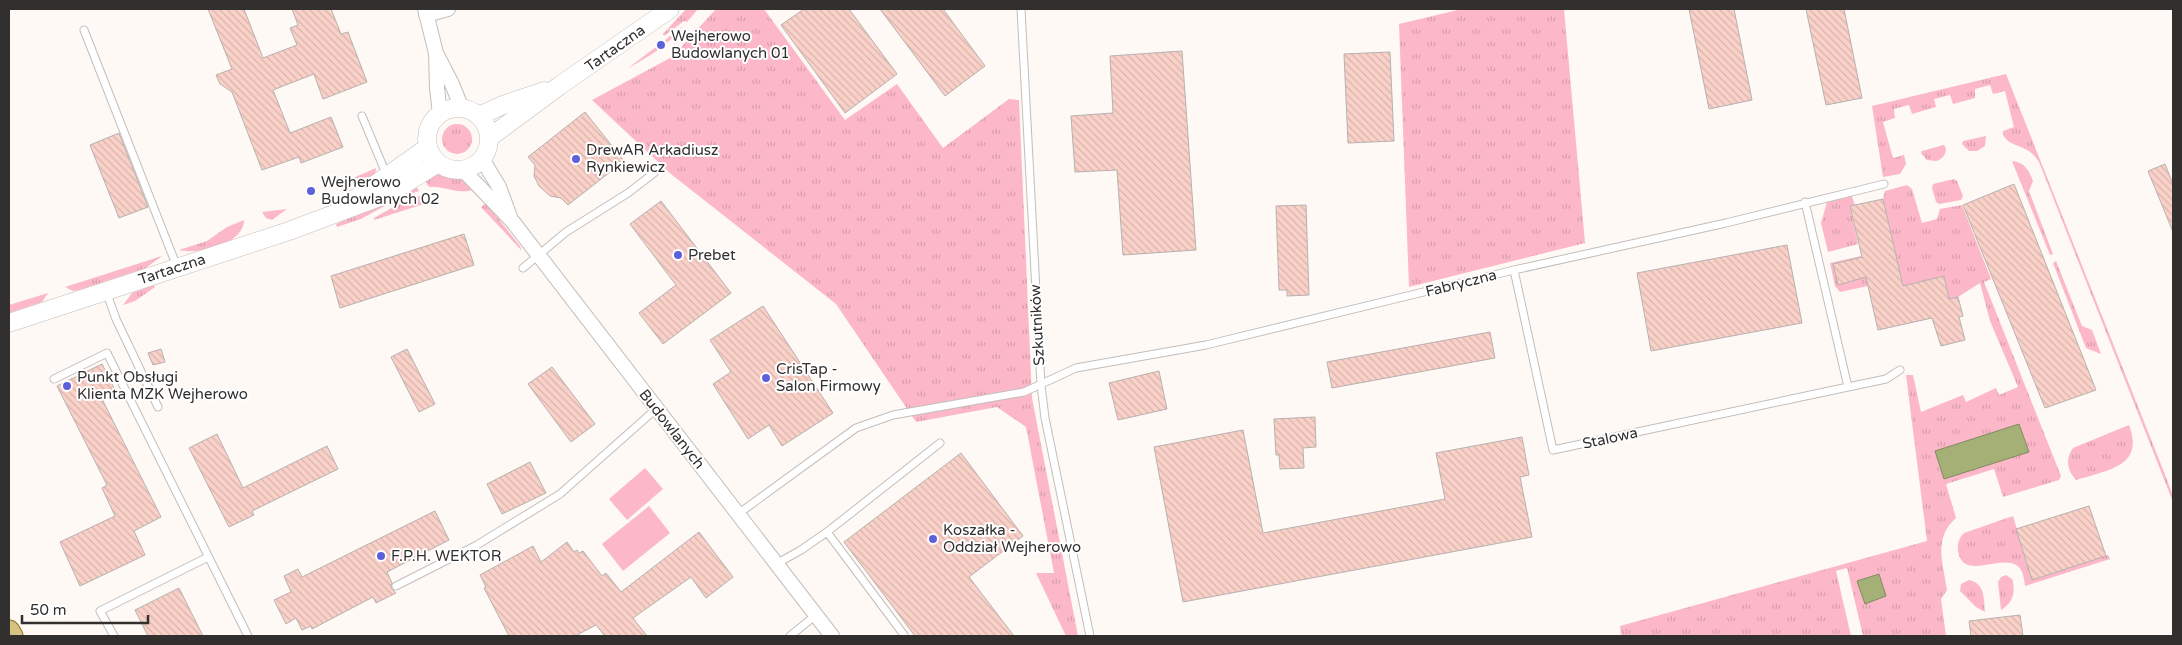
<svg xmlns="http://www.w3.org/2000/svg" width="2182" height="645" viewBox="0 0 2182 645" font-family="'Varela Round',sans-serif">
	<defs>
		<pattern id="grass-tufts" width="24" height="20" patternUnits="userSpaceOnUse" patternTransform="scale(1.25)"><rect width="24" height="20" fill="#fcb8c8"/><path d="M3 7l-1-3M5 7V3M7 7l1-3M15 17l-1-3M17 17v-4M19 17l1-3" fill="none" stroke="#d89eac"/></pattern>
		<pattern id="building-back-hatch" width="6" height="6" patternUnits="userSpaceOnUse" patternTransform="scale(1.25)"><rect width="6" height="6" fill="#fad1c8"/><path d="M-1 5l2 2M0 0l6 6M5-1l2 2" fill="none" stroke="#d7b4ac"/></pattern>
	</defs>
	<rect width="100%" height="100%" fill="#fef9f5"/>
	<path fill="url(#grass-tufts)" d="M686 9H698L687 22 684 21 664 36 663 34Z
		M716 9H764L845 120 897 84 943 148 1009 99 1019 100 1032 398 1078 636H1066L1036 573H1054L1026 427 997 407 916 422 836 304 671 174 592 100 672 57Z
		M1462 9H1564L1585 243 1409 287 1399 24Z
		M683 26C668 46 649 56 627 69L656 47 658 49 667 43 665 40Z
		M2006 74 2164 472 2173 496V502L2039 162C2028 143 2011 149 2003 135V131L2014 127 2005 91 1993 94 1990 85 1975 89V98L1953 104 1950 95 1934 99 1936 107 1912 114 1909 105 1894 109 1895 118 1883 122 1893 158 1904 155 1906 164 1900 174 1883 177 1872 106Z
		M442 139a15 15 0 1 1 30 0a15 15 0 1 1-30 0Z
		M1986 136 1985 146 1977 151H1969L1962 144 1963 141Z
		M1944 145C1949 151 1943 159 1936 161L1927 160 1921 153 1922 151Z
		M2012 161C2024 162 2029 170 2033 181L2029 191 2053 254 2050 255Z
		M376 168 375 175 338 187 337 185Z
		M436 174 459 178 474 189C462 196 442 185 429 187L424 179Z
		M1954 179 1957 181 1963 196 1961 200 1939 204 1936 202 1932 188 1933 184Z
		M415 184 419 191 401 197 361 219 337 227 336 224 366 211Z
		M1907 185 1912 189 1922 223 1937 219 1940 209 1962 205 1991 279 1984 282 2061 476 2059 480 2003 497 1994 469 1946 484 1956 518C1933 538 1943 563 1947 590L1941 599 1946 636H1863L1847 568 1836 571 1851 636H1621L1620 626 1927 541 1906 375H1913L1921 412 1963 395 1966 402 1996 388 1999 395 2018 387 1990 321 1980 283 1958 297 1949 299 1944 276 1903 286 1883 199 1885 191Z
		M1851 194 1855 205 1850 207 1858 244 1828 252 1821 223 1827 202 1835 198Z
		M422 195 427 203 374 220V218L402 202Z
		M486 203 520 246 522 251 481 207Z
		M287 209 272 220 266 218 262 212Z
		M244 220C244 244 199 255 179 250L207 241 227 227Z
		M162 256 146 268 79 290 73 291 65 287Z
		M1861 256 1868 286 1840 292 1835 286 1830 263Z
		M2056 261 2082 326 2092 330 2101 354 2086 348 2053 263Z
		M154 285 155 287 135 301 123 305 132 293Z
		M48 293 42 302 9 313V305Z
		M2129 425C2145 467 2107 470 2076 480 2067 470 2065 459 2073 448Z
		M2013 516 2032 579 2108 555 2110 559 2025 586C2024 578 2023 569 2016 565 1998 555 1963 581 1958 551 1957 544 1959 538 1964 533Z
		M2006 575 2012 579C2016 592 2013 603 2001 610L1998 582 2001 577Z
		M1969 580C1985 583 1984 599 1985 612L1976 607 1960 591 1961 584Z"/>
	<path fill="#fcb8c8" d="M645 468 663 489 627 520 609 499Z
		M649 506 670 533 623 571 602 544Z"/>
	<path fill="#a4b075" stroke="#828a60" d="M2019 424 2029 452 1944 479 1935 451Z
		M1879 574 1886 596 1865 604 1857 581Z"/>
	<path fill="url(#building-back-hatch)" stroke="#b7b1b0" d="M208 9H244L263 58 297 45 290 28 298 25 292 9H331L341 34 348 32 367 82 323 99 314 74 273 90 290 133 331 117 343 147 301 163 299 157 262 170 232 92 220 84 216 75 232 69Z
		M804 9H849L897 74 845 113 781 25Z
		M880 9H943L985 66 945 96Z
		M1689 9H1734L1752 100 1709 109Z
		M1806 9H1844L1862 98 1826 105Z
		M1182 51 1196 250 1123 255 1117 170 1075 172 1071 116 1113 113 1110 56Z
		M1390 52 1394 141 1348 143 1344 54Z
		M585 112 624 161 568 205 561 198 550 196 539 186 534 176 535 165 528 157Z
		M119 133 148 207 119 218 90 145Z
		M2165 164 2173 184V232L2148 171Z
		M2014 184 2096 390 2045 408 1963 205Z
		M1883 199 1903 286 1944 276 1949 299 1958 297 1963 316 1959 317 1965 340 1941 346 1932 318 1878 330 1866 277 1838 285 1833 264 1862 257 1850 206Z
		M661 201 731 293 663 344 639 313 676 285 630 224Z
		M1306 205 1309 295 1287 296V290H1279L1276 206Z
		M464 234 474 265 340 308 331 276Z
		M1787 245 1802 323 1651 351 1637 273Z
		M763 306 833 413 782 446 769 425 748 439 713 384 731 372 710 340Z
		M1490 332 1495 358 1332 388 1327 362Z
		M161 349 165 362 153 365 148 353Z
		M407 349 435 404 419 412 391 357Z
		M102 364 117 394 103 401 161 517 134 531 145 555 80 586 60 542 115 516 102 488 107 485 57 386Z
		M552 367 595 424 571 442 528 384Z
		M1159 371 1167 409 1118 420 1109 383Z
		M1315 417 1316 447 1303 448 1304 468 1280 469 1279 455H1276L1274 419Z
		M1243 430 1263 533 1445 499 1436 453 1522 437 1529 475 1520 477 1532 537 1183 602 1154 447Z
		M217 434 243 488 327 446 338 469 252 511 254 515 229 527 189 448Z
		M961 453 1023 536 969 577 1014 636H915L844 542Z
		M530 462 546 493 502 514 487 484Z
		M2089 506 2106 556 2032 580 2016 529Z
		M435 511 449 540 387 572 392 583 391 588 396 593 376 603 373 597 312 629 311 626 302 630 296 618 286 624 274 600 291 592 284 576 298 569 302 577Z
		M699 532 733 577 706 598 691 577 633 618 647 636H605L596 625 575 636H509L484 588 486 587 480 575 533 546 541 562 567 542 574 552 577 550 579 553 583 551 602 576 606 573 621 592Z
		M179 588 203 636H148L135 610Z
		M2020 615 2023 636H1971L1969 621Z"/>
	<g fill="none" stroke-linecap="round" stroke-linejoin="round">
		<g stroke="#c3bebb" stroke-width="9">
			<path id="service" d="M1021 9 1041 385 1045 418 1090 636
				M84 30 177 267
				M362 116 387 176
				M523 268 566 232 628 193 654 173
				M1514 270 1553 450 1848 387 1805 202
				M106 291 116 319 158 407
				M54 379 107 353 248 636
				M1848 387 1886 379 1900 370
				M738 514 856 428 893 415 1024 392 1076 368 1206 345 1514 270 1726 223 1884 184
				M776 564 801 550 827 532
				M396 586 477 545 560 494 656 409
				M904 635 827 532 940 443
				M114 636 100 611 208 557
				M790 636 816 615"/>
		</g>
		<g stroke="#c3bebb" stroke-width="16">
			<path id="minor" d="M425 9 436 53 437 88 440 114
				M426 15 448 9
				M437 55 452 84 462 109
				M482 159 499 187 510 217
				M463 170 513 222 832 636"/>
		</g>
		<g stroke="#c3bebb" stroke-width="19">
			<path id="tertiary" d="M427 139a31 31 0 1 1 62 0a31 31 0 1 1-62 0Z
				M479 116 503 105 544 91
				M489 138 559 86 670 9
				M353 200 428 147
				M9 323 289 231 390 193 438 163"/>
		</g>
		<g stroke="#8c742c" stroke-width="23">
			<path id="primary" d="M9 631 12 636"/>
		</g>
		<use href="#service" stroke="#fff" stroke-width="7"/>
		<use href="#minor" stroke="#fff" stroke-width="14"/>
		<use href="#tertiary" stroke="#fff" stroke-width="18"/>
		<use href="#primary" stroke="#d7c27f" stroke-width="21"/>
	</g>
	<g fill="#5d61d9" stroke="#fff" stroke-width="2">
		<circle cx="661" cy="45" r="5"/>
		<circle cx="576" cy="159" r="5"/>
		<circle cx="311" cy="191" r="5"/>
		<circle cx="678" cy="255" r="5"/>
		<circle cx="766" cy="378" r="5"/>
		<circle cx="67" cy="386" r="5"/>
		<circle cx="933" cy="539" r="5"/>
		<circle cx="381" cy="556" r="5"/>
	</g>
	<g text-anchor="middle" stroke-width="4" stroke-linejoin="round" paint-order="stroke">
		<g font-size="15" fill="#32302f" stroke="#fff" text-anchor="start">
			<text x="671" y="41">Wejherowo<tspan x="671" dy="17">Budowlanych 01</tspan></text>
			<text x="586" y="155">DrewAR Arkadiusz<tspan x="586" dy="17">Rynkiewicz</tspan></text>
			<text x="321" y="187">Wejherowo<tspan x="321" dy="17">Budowlanych 02</tspan></text>
			<text x="688" y="260">Prebet</text>
			<text x="776" y="374">CrisTap -<tspan x="776" dy="17">Salon Firmowy</tspan></text>
			<text x="77" y="382">Punkt Obsługi<tspan x="77" dy="17">Klienta MZK Wejherowo</tspan></text>
			<text x="943" y="535">Koszałka -<tspan x="943" dy="17">Oddział Wejherowo</tspan></text>
			<text x="391" y="561">F.P.H. WEKTOR</text>
		</g>
		<g font-size="15" fill="#32302f" stroke="#fff">
			<text transform="translate(615 48) rotate(-35)" y="5">Tartaczna</text>
			<text transform="translate(172 269) rotate(-18)" y="5">Tartaczna</text>
			<text transform="translate(1461 283) rotate(-14)" y="5">Fabryczna</text>
			<text transform="translate(1037 325) rotate(-93)" y="5">Szkutników</text>
			<text transform="translate(672 429) rotate(52)" y="5">Budowlanych</text>
			<text transform="translate(1610 438) rotate(-12)" y="5">Stalowa</text>
		</g>
	</g>
	<rect width="2182" height="645" fill="none" stroke="#32302f" stroke-width="20"/>
	<path d="M22 615v8h126v-8" fill="none" stroke="#32302f" stroke-width="2.5"/>
	<text x="30" y="615" font-size="15" fill="#32302f" stroke="#ffffff" stroke-width="4" paint-order="stroke">50 m</text>
</svg>
